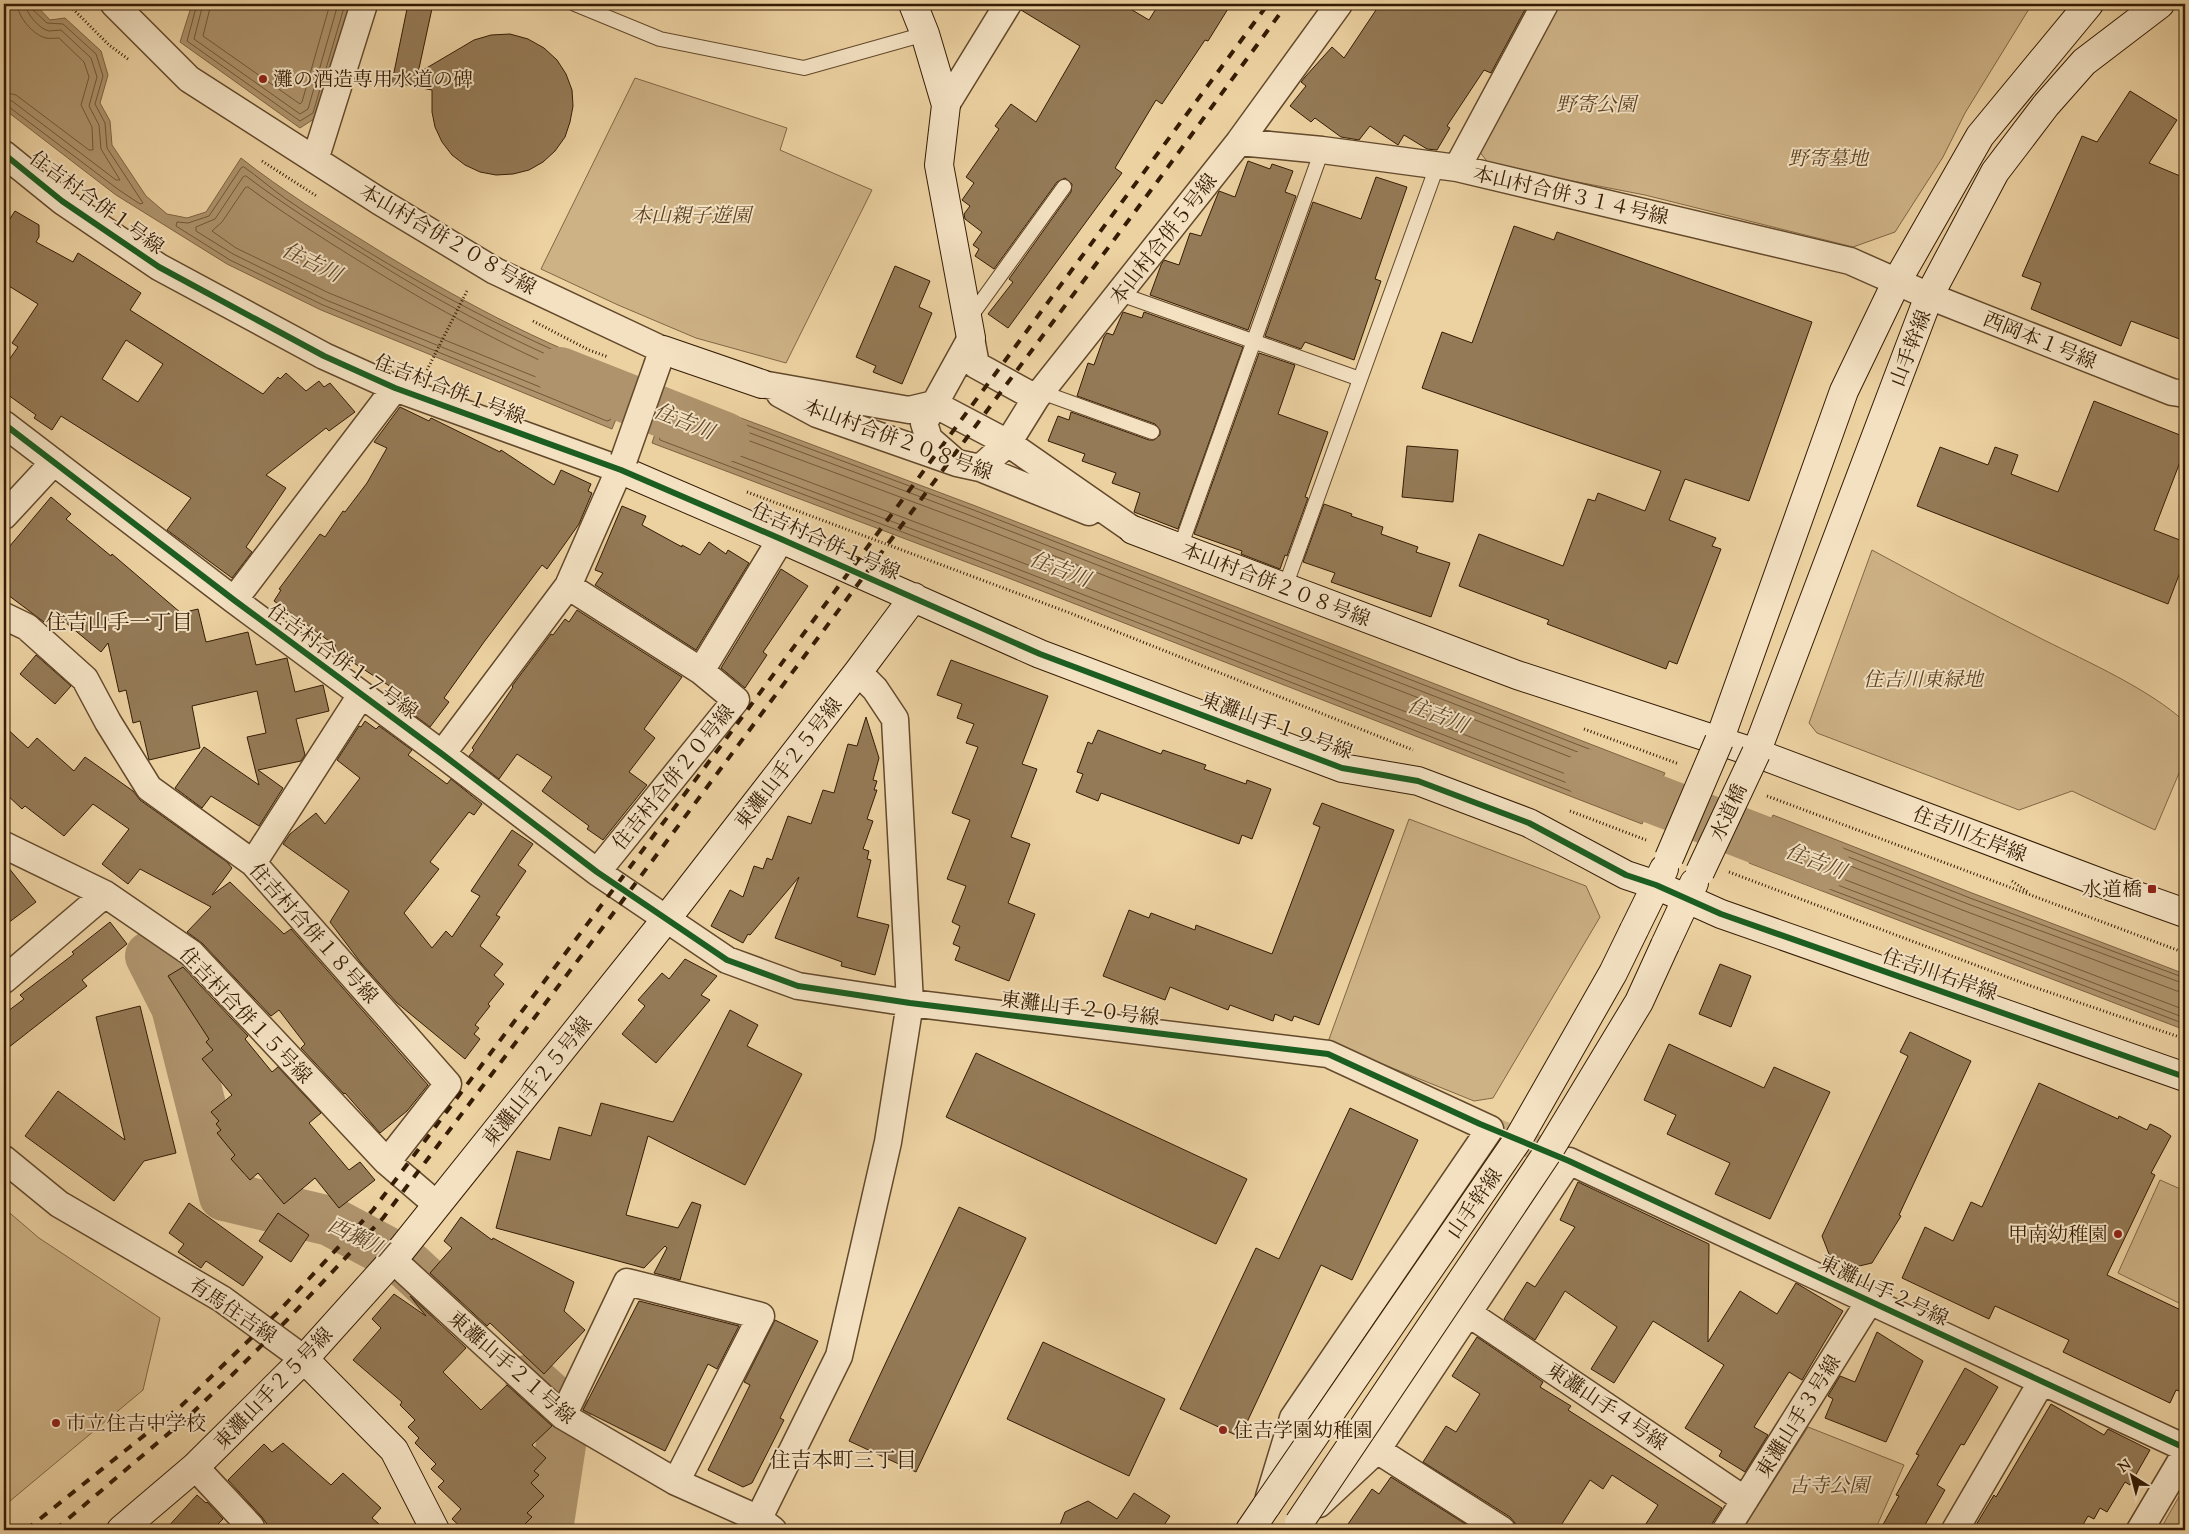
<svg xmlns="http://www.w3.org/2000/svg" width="2189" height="1534" viewBox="0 0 2189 1534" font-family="'Sorts Mill Goudy','Noto Serif JP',serif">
	<rect width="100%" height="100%" fill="#ecd1a1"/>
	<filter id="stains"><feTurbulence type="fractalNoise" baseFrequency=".004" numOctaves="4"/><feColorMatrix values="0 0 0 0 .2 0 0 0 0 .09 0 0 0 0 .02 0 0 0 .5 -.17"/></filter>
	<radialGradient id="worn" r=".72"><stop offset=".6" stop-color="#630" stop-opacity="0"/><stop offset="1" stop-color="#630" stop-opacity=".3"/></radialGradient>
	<path fill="#cdb286" stroke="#816745" d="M1560 4H2032L1965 113 1943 157 1895 232 1853 247 1645 195 1490 165 1479 151Z
		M635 78 787 128 780 150 872 190 786 363 696 338 618 305 541 269Z
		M1872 550C1929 581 1986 611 2044 640 2088 662 2149 689 2185 722V759L2155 830 2072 791 2019 810 1817 733 1809 723Z
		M1409 819 1586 886 1600 917 1493 1098 1474 1101 1328 1042Z
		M2160 1180 2185 1191V1306L2118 1273Z
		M4 1208 39 1238 160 1318 143 1390 4 1506Z
		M1808 1427 1904 1465 1875 1530H1742Z
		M2185 1486V1530H2160Z"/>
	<path fill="#ae936c" stroke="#7e6342" d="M4 4H35L50 20 65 18 101 51 108 75 100 103 110 121 112 145 146 196 167 214 187 218 206 212 241 158C283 191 325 217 370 245 453 297 540 344 633 377L612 429 321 310 227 264 116 195 4 109Z
		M192 4H350L317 117 300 128 180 42Z
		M669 391 973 505 1665 773 1642 824 998 574 652 443Z
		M1773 815 1972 893 2185 974V1030L1749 863Z"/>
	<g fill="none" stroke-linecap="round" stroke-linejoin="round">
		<path stroke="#725838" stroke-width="1" d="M197 4 187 41 300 121 313 113 345 4
			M203 4 194 39 300 114 308 109 338 4
			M211 4 203 36 300 104 302 102 330 4
			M4 92 16 95 89 150H93L92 127 81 105 89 77 84 62 59 38C55 38 50 39 46 38 33 35 18 17 17 4
			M4 99 12 101 116 180H120L101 149 99 125 89 106 97 77 91 58 61 30C57 30 53 31 49 31 39 29 26 13 25 4
			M4 106 9 107 119 190 140 204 143 203 107 148 105 123 95 104 103 76 96 54 63 24 47 23 32 9 31 4
			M244 167C258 177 272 189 286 199 392 271 505 333 624 380L625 383 610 420 607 421 323 305 230 260 176 226 177 222 188 223 209 216 241 168Z
			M246 176C283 204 321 228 360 252 441 303 526 350 616 383L617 386 607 412 604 413 326 300 233 254 196 231V227L215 219 243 177Z
			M248 187C283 213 319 236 356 259 435 308 518 355 606 388L607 391 603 402 600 403 329 293 236 248 212 231 222 222 245 188Z
			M674 398 971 509 1656 775 1657 778 1640 816 1637 817 1000 569 660 440 659 437 671 400Z
			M678 406 969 515 1647 779 1649 782 1637 808 1634 809 1002 563 668 437 666 434 675 408Z
			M683 416 967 522 1637 783 1638 786 1633 798 1630 799 1005 556 677 432 676 430 680 418Z
			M2185 978 1970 898 1777 822 1774 824 1757 859 1758 862 2185 1024
			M2185 984 1968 904 1780 830 1778 831 1766 855 1767 858 2185 1018
			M2185 992 2177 991 1965 911 1784 840 1781 841 1776 851 1778 854 2185 1010"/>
		<path stroke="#ae936c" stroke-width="50" d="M560 372 725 437
			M1589 774 1825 865
			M150 956 176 1007 224 1196 330 1221 401 1259 437 1292
			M530 1379 566 1412 548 1530"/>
	</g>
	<path fill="#947a56" stroke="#351c04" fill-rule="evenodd" d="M408 4H433L418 73 474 40 491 35 510 34 528 39 544 48 557 60 566 74 572 90 573 106 570 122 565 137 555 151 543 162 529 170 513 174 496 175 480 172 465 165 452 155 442 142 435 127 432 112V90L392 82Z
		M1023 4H1122L1149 20 1159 4H1231L1208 41 1205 40 1162 104 1156 100 1115 168 1122 173 1008 328 988 314 1013 282 1009 279 1071 192 1072 184 1065 178 1057 182 994 269 975 256 979 249 973 245 982 232 965 219 964 214 970 206 962 200 974 183 966 177 999 129 995 126 1011 104 1036 122 1080 46 1021 10Z
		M1380 4H1528L1491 73 1484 70 1447 126 1450 128 1437 150 1427 149 1404 135 1398 145 1370 126 1359 140 1341 137 1315 118 1311 122 1290 106 1306 86 1301 82 1305 77 1332 47 1344 58Z
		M2130 91 2177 120 2149 163 2185 178 2179 199 2185 202V341L2131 321 2121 346 2031 309 2041 283 2022 276 2082 136 2097 142Z
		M1248 161 1270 169 1272 164 1293 171 1285 192 1296 196 1248 330 1150 295 1161 265 1164 260 1179 265 1190 233 1201 236 1219 191 1235 197Z
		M1376 177 1407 187 1375 279 1381 281 1354 360 1305 342 1301 349 1265 336 1313 202 1361 219Z
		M15 211 39 225V237L36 242 73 262 78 253 141 293 130 310 263 394 278 377 280 379 286 373 306 391 319 381 324 387 330 383 355 412 329 431 326 428 266 475 286 488 246 547 252 552 232 578 167 530 191 498 61 416 52 430 34 418 36 415 4 392V367L18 347 12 343 38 304 4 283V228ZM126 340 163 364 138 402 102 379Z
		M1514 226 1554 240 1557 232 1812 322 1749 501 1685 479 1669 520 1716 538 1712 546 1721 549 1677 664 1669 661 1666 669 1547 624 1549 620 1459 586 1479 534 1563 566 1588 499 1595 501 1598 493 1645 511 1661 471 1422 388 1442 332 1472 343Z
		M895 266 930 281 919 307 932 313 902 384 873 372 876 366 856 357Z
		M1123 312 1142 318 1144 312 1243 347 1178 529 1134 512 1140 493 1112 483 1116 473 1082 461 1085 454 1048 441 1058 416 1069 420 1071 412 1149 440H1154L1160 435V430L1155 424 1077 396 1088 363 1094 365 1104 337 1107 333 1113 335Z
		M1259 353 1295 365 1278 414 1328 432 1305 497 1308 498 1287 556 1285 555 1280 569 1241 554 1242 551 1194 534Z
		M2094 401 2185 437V449L2154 530 2185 542V559L2168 604 1917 506 1940 447 1988 465 1995 447 2018 455 2011 474 2058 492Z
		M400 407 429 421 431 418 500 452 501 450 554 485 561 470 591 484 588 491 592 493 579 524 547 569 542 565 484 642 444 698 449 702 430 727 397 702 402 694 329 647 336 646 274 601 281 590 279 589 320 534 325 537 343 511 345 512 367 483 387 448 374 442Z
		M1407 446 1458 450 1453 502 1402 497Z
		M51 497 71 514 66 519 111 556 112 554 181 613 198 609 206 642 248 632 256 665 287 658 295 692 323 685 329 711 296 719 305 755 301 761 258 770 283 788 259 826 211 796 202 808 175 788 204 747 259 785 247 737 266 733 257 691 192 706 200 748 149 760 140 721 133 723 126 690 119 692 108 643 101 652 53 612 44 622 4 592V553Z
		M1324 504 1352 514 1351 516 1383 527 1381 534 1418 547 1416 552 1450 563 1431 617 1331 582 1335 573 1303 562Z
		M622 506 646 516 642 525 682 547V545L700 555 709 542 726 554 728 550 749 563 696 650 595 585 603 573 595 570Z
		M781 569 808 586 763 652 767 655 745 688 721 668Z
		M577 610 682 677 644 729 655 738 629 772 647 785 603 840 587 829 589 826 542 791 552 777 517 754 499 779 469 756 474 750 472 748 513 687 512 686 551 634 553 635 565 619 569 622Z
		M36 655 71 686 55 704 20 674Z
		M951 660 1048 696 1022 764 1037 769 1011 837 1030 844 1008 903 1035 914 1009 981 955 960 960 947 953 944 960 926 952 922 966 886 947 879 970 820 952 813 978 747 966 743 974 724 957 718 962 704 937 695Z
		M866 717 879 758 873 780 877 781 874 790H877L867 819 873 821 863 849 869 851 867 859 871 860 857 917 889 925 875 975 841 966 842 962 775 938 799 877 750 935 748 934 743 943 711 926 730 890 743 897 754 866 763 869 767 858 772 860 788 816 811 824 823 790 834 793 848 744 857 746Z
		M365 721 376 729 379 726 412 750 408 755 447 784 451 779 482 804 474 815 469 812 430 862 439 869 404 913 432 948 446 931 452 937 480 896 471 891 512 830 533 844 518 865 526 871 496 915 500 917 480 946 503 964 494 975 504 984 488 1004 490 1006 475 1025 479 1028 474 1034 480 1039 465 1059 397 1003 361 963 330 922 349 891 283 844 290 834 316 813 325 824 360 778 337 760 359 726 361 727Z
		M4 726 28 748 37 738 74 771 85 757 133 791 140 800 227 862 232 868 212 895 230 882 284 934 291 929 428 1085 407 1111 380 1133 345 1093 344 1094 301 1048 305 1044 279 1010 271 1016 202 943 187 932 211 907 140 869 128 884 102 864 129 829 93 804 64 836 25 806 22 809 4 792Z
		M1098 730 1161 754 1163 750 1206 765 1204 769 1246 784 1247 780 1271 789 1252 839 1242 835 1239 844 1101 793 1098 801 1076 792 1083 774 1077 772 1088 742 1092 744Z
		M1322 803 1394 830 1319 1025 1294 1016 1292 1021 1275 1014 1273 1021 1230 1005 1228 1010 1170 987 1165 1000 1103 976 1129 910 1149 918 1151 913 1195 930 1196 925 1272 954 1320 827 1313 824Z
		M4 862 36 902 4 926Z
		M110 922 127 944 82 980 87 986 4 1051V1014L24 999 20 995 74 954 72 952Z
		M685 959 717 976 701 995 710 1000 656 1063 622 1034 645 1006 638 1000 662 973 669 979Z
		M1720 964 1751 976 1731 1027 1699 1014Z
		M183 967 248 1036 245 1039 272 1072 278 1067 321 1113 309 1123 349 1170 360 1162 375 1180 339 1208 315 1178 284 1204 258 1173 250 1180 231 1159 235 1155 217 1133 221 1130 216 1124 219 1121 211 1112 232 1095 202 1059 213 1050 206 1042 209 1039 168 976Z
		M140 1006 176 1153 144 1161 114 1201 25 1136 58 1091 125 1140 96 1017Z
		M730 1010 758 1025 747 1046 802 1074 745 1185 648 1136 626 1215 678 1228 692 1202 701 1205 680 1280 654 1273 667 1248 665 1246 644 1268 496 1228 517 1151 550 1160 559 1127 591 1136 601 1103 673 1122Z
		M1910 1032 1971 1061 1899 1215 1901 1216 1872 1263 1855 1267 1840 1264 1829 1254 1822 1236 1908 1056 1900 1052Z
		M1669 1044 1764 1088 1774 1067 1830 1092 1770 1219 1715 1194 1730 1163 1667 1134 1676 1115 1644 1100Z
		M976 1053 1247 1179 1216 1244 946 1117Z
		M2039 1083 2118 1119 2119 1116 2147 1130 2150 1124 2161 1129 2171 1136 2151 1173 2155 1175 2107 1275 2185 1312V1393L2176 1390 2170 1403 2063 1352 2069 1340 1995 1306 1989 1319 1902 1278 1925 1227 1953 1241 1971 1202 1982 1207Z
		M1350 1108 1418 1140 1352 1280 1321 1265 1240 1437 1180 1409 1256 1248 1279 1259Z
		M1578 1182 1709 1244 1708 1342 1740 1291 1777 1314 1796 1283 1843 1311 1802 1380 1789 1372 1754 1427 1768 1435 1745 1472 1719 1456 1722 1451 1685 1428 1724 1365 1653 1321 1614 1383 1591 1369 1617 1327 1565 1291 1535 1340 1504 1319 1527 1282 1535 1287 1575 1227 1560 1220Z
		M189 1203 263 1257 243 1286 206 1261 201 1268 178 1252 184 1244 169 1233Z
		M959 1207 1026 1238 916 1472 849 1441Z
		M278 1213 309 1235 291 1262 259 1241Z
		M461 1217 492 1240 493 1238 574 1282 564 1311 585 1330 544 1374 490 1323 487 1326 430 1273 452 1248 444 1241Z
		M394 1294 426 1316 410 1296 466 1348 443 1372 481 1410 507 1385 552 1426 532 1445 546 1458 534 1471 539 1475 531 1483 544 1496 527 1513 532 1517 519 1530H464L452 1519 461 1509 438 1487 444 1481 431 1469 436 1464 415 1443 419 1438 408 1427 415 1420 400 1405 402 1402 353 1360 381 1328 372 1319Z
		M639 1301 739 1326 717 1369 708 1364 665 1451 583 1410Z
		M775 1320 818 1341 780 1418 784 1420 752 1483 743 1487 708 1470 750 1385 744 1382Z
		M1877 1332 1923 1361 1886 1442 1825 1418 1833 1399 1828 1396 1840 1376 1855 1382Z
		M1477 1337 1543 1382 1540 1387 1571 1406 1568 1410 1722 1508 1708 1530H1642L1658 1505 1612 1475 1603 1489 1590 1480 1558 1530H1517L1515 1523 1510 1517 1423 1462 1446 1426 1456 1432 1480 1394 1452 1376Z
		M1043 1342 1165 1399 1129 1476 1007 1419Z
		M1965 1368 1998 1387 1964 1445 1961 1444 1937 1485 1945 1490 1922 1530H1880L1899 1496 1896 1495 1919 1455 1916 1454Z
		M2051 1404 2104 1435 2108 1429 2150 1450 2130 1485 2125 1482 2107 1512 2100 1508 2094 1519 2088 1516 2080 1530H1973L1994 1495 1996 1497Z
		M283 1443 331 1485 343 1473 381 1508 372 1518 386 1530H271L262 1517 228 1480 264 1444 272 1452Z
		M1391 1477 1475 1530H1344L1372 1489 1379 1494Z
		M1134 1493 1170 1516 1161 1530H1058L1065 1512 1088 1501 1117 1519Z
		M197 1495 206 1503 207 1502 223 1519 212 1530H165Z"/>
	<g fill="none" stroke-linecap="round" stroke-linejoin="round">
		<path stroke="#c7ad82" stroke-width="26" stroke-dasharray="26 13" stroke-linecap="butt" d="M1490 1129 1568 1160"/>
		<g stroke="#63492b" stroke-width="16">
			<path id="lane" d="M575 4 660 39 804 68 925 34
				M1120 294 1360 379
				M968 320 1064 187
				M1041 392 1152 432
				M1180 548 1322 150
				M1285 587 1437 166"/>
		</g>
		<g stroke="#63492b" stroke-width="29">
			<path id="street" d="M114 4 189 79 379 201 495 271 663 350 658 363
				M946 105 1008 4
				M1239 142 1322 150 1457 168 1850 261 1929 296 2172 392 2185 394
				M4 154 62 201 159 267 324 356 395 388 621 470
				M315 160 364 4
				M1457 168 1545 4
				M971 338 976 365 1036 398
				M762 384 909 410 934 404 1008 443 1133 530
				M780 394 817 414 957 463 980 468 1089 512
				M4 424 234 600 442 754 597 872 727 960 798 986 910 1003 1328 1054 1490 1129 1293 1418 1269 1497
				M952 459 929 439 924 423 971 338
				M980 468 1008 443 1036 398 1239 142 1339 4
				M4 516 54 462
				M568 586 624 459
				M234 600 395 388
				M4 616 27 627 85 679 108 722 149 788 253 863 448 1084 387 1162
				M701 671 781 539
				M442 754 568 586 701 671 736 700 597 872
				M4 845 105 894 191 953 387 1162 436 1204
				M253 863 361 695
				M4 980 105 894
				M4 1159 59 1204 222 1299 304 1359
				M393 1260 563 1416 676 1482 759 1519 773 1530
				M1468 1313 1745 1500
				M563 1416 627 1282 761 1316 676 1482
				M1377 1450 1502 1530
				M195 1467 251 1527 249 1530
				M1319 1504 1377 1450 1569 1161 2185 1448
				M753 1530 839 1356 888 1142 910 1003 895 719 875 689 858 672
				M1726 1530 1869 1302
				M1955 1530 2042 1381
				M2140 1530 2185 1454"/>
		</g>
		<g stroke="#351c04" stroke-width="30">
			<path id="secondary" d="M913 4 925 34 946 105 939 165 971 338
				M663 350 762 384
				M621 470 781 539 1040 654 1342 768 1418 781 1529 823 1626 875 1656 885 1721 914 2185 1077
				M1133 530 1517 675 1756 753 2112 887 2185 913
				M1719 741 1844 391 1897 281 1980 136 2089 4
				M1756 753 1929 296 1995 172 2046 105 2084 62 2160 4
				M1634 930 1664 869
				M1665 945 1694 883
				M304 1359 394 1450 435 1530
				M121 1530 195 1467 304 1359 393 1260 667 918 858 672 914 597
				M1250 1530 1267 1505"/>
		</g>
		<path stroke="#351c04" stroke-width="3" stroke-dasharray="1 2.5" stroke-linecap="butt" d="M68 4 109 45 128 59
			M262 161 318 197
			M533 321 589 350 608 357
			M427 370 468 289
			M747 492 1070 613 1413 750
			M1584 729 1679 764
			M1767 796 2185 953
			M1570 811 1646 840
			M1729 872 2031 986 2185 1039
			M2012 881 2029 893"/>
		<use href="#lane" stroke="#f3e1c2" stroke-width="14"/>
		<use href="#street" stroke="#f3e1c2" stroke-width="26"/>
		<use href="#secondary" stroke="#f3e1c2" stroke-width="28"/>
		<path stroke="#351c04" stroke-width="4" stroke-dasharray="9 9" stroke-linecap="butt" d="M26 1530 181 1406 278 1312 373 1210 720 747 1268 4
			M55 1530 189 1416 232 1375 287 1320 383 1218 603 927 1157 182 1287 4"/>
		<g stroke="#63492b" stroke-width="29" stroke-linecap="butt">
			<path id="street-bridge" d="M624 459 658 363"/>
		</g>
		<g stroke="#351c04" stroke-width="30" stroke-linecap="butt">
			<path id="secondary-bridge" d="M1669 858 1719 741
				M1700 872 1756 753
				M1267 1505 1519 1138 1613 973 1634 930
				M1299 1523 1550 1149 1639 1002 1665 945"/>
		</g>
		<use href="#street-bridge" stroke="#f3e1c2" stroke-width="26"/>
		<use href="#secondary-bridge" stroke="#f3e1c2" stroke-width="28"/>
		<g stroke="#f3e1c2" stroke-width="9">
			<path id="cycleway" d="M4 154 62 201 159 267 324 356 395 388 621 470 781 539 1040 654 1342 768 1418 781 1529 823 1626 875 1656 885 1721 914 2185 1077
				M4 424 234 600 442 754 597 872 727 960 798 986 910 1003 1328 1054 1480 1124 1569 1161 2185 1448"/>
		</g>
		<use href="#cycleway" stroke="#1b5e20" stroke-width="6"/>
	</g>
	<g fill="#8f2418" stroke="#f3e1c2" stroke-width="2">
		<circle cx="263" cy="79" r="5"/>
		<rect x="2147" y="884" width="10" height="10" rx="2.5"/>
		<circle cx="2118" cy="1234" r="5"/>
		<circle cx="56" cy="1423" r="5"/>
		<circle cx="1223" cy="1430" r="5"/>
	</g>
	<g text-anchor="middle" stroke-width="4" stroke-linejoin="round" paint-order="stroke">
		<g font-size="20" fill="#351c04" stroke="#f3e1c2" text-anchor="start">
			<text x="273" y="86">灘の酒造専用水道の碑</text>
			<text x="2142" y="896" text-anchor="end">水道橋</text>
			<text x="2108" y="1241" text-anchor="end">甲南幼稚園</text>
			<text x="66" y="1430">市立住吉中学校</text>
			<text x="1233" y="1437">住吉学園幼稚園</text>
		</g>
		<g font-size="20" font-style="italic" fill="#5b4224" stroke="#f3e1c2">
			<text x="1596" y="111">野寄公園</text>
			<text x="1828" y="165">野寄墓地</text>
			<text x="691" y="222">本山親子遊園</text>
			<text x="1923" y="686">住吉川東緑地</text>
			<text x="1829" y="1492">古寺公園</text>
		</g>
		<g font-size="20" fill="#351c04" stroke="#f3e1c2">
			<text transform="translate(1571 195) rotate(13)" y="7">本山村合併３１４号線</text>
			<text transform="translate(97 202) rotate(36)" y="7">住吉村合併１号線</text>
			<text transform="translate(448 239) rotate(30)" y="7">本山村合併２０８号線</text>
			<text transform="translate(1163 239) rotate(-52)" y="7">本山村合併５号線</text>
			<text transform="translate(2040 340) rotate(22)" y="7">西岡本１号線</text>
			<text transform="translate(1910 348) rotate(-69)" y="7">山手幹線</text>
			<text transform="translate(450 389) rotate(21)" y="7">住吉村合併１号線</text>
			<text transform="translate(898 439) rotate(20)" y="7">本山村合併２０８号線</text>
			<text transform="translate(826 541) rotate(24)" y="7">住吉村合併１号線</text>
			<text transform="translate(1276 584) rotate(21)" y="7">本山村合併２０８号線</text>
			<text transform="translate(343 661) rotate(36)" y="7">住吉村合併１７号線</text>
			<text transform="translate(1277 725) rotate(20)" y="7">東灘山手１９号線</text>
			<text transform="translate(788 763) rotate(-52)" y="7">東灘山手２５号線</text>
			<text transform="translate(673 777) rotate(-51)" y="7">住吉村合併２０号線</text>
			<text transform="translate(1728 812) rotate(-65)" y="7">水道橋</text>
			<text transform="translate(1970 834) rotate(21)" y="7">住吉川左岸線</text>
			<text transform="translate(314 933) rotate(48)" y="7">住吉村合併１８号線</text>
			<text transform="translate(1940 974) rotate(19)" y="7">住吉川右岸線</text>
			<text transform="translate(1080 1008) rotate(7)" y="7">東灘山手２０号線</text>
			<text transform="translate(246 1015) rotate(46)" y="7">住吉村合併１５号線</text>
			<text transform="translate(537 1081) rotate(-51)" y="7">東灘山手２５号線</text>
			<text transform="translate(1474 1203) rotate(-55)" y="7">山手幹線</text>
			<text transform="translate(1884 1290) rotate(25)" y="7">東灘山手２号線</text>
			<text transform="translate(233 1310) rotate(34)" y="7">有馬住吉線</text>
			<text transform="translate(512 1367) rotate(41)" y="7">東灘山手２１号線</text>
			<text transform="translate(273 1388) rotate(-46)" y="7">東灘山手２５号線</text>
			<text transform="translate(1607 1406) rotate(34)" y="7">東灘山手４号線</text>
			<text transform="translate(1798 1416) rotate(-58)" y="7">東灘山手３号線</text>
		</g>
		<g font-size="21" font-style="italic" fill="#5f4628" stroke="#f3e1c2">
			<text transform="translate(312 262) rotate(26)" y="7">住吉川</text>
			<text transform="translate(684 421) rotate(22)" y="7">住吉川</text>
			<text transform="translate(1060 569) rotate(21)" y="7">住吉川</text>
			<text transform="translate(1438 715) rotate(21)" y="7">住吉川</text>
			<text transform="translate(1816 861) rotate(21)" y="7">住吉川</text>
			<text transform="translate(358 1237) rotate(26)" y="7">西獺川</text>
		</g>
		<g font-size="21" fill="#351c04" stroke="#f3e1c2">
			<text x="119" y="629">住吉山手一丁目</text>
			<text x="843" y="1467">住吉本町三丁目</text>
		</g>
	</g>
	<rect width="2189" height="1534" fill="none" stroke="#ecd1a1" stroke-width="20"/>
	<rect x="5" y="5" width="2179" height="1524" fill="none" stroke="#351c04" stroke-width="2.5"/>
	<rect x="10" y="10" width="2169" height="1514" fill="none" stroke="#351c04"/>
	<g transform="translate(2132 1476) rotate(324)" stroke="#f3e1c2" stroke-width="4" paint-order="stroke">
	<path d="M0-4L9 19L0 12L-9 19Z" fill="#351c04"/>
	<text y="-8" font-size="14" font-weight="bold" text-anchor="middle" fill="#351c04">N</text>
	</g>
	<rect width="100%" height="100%" filter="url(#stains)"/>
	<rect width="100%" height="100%" fill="url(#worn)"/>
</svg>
